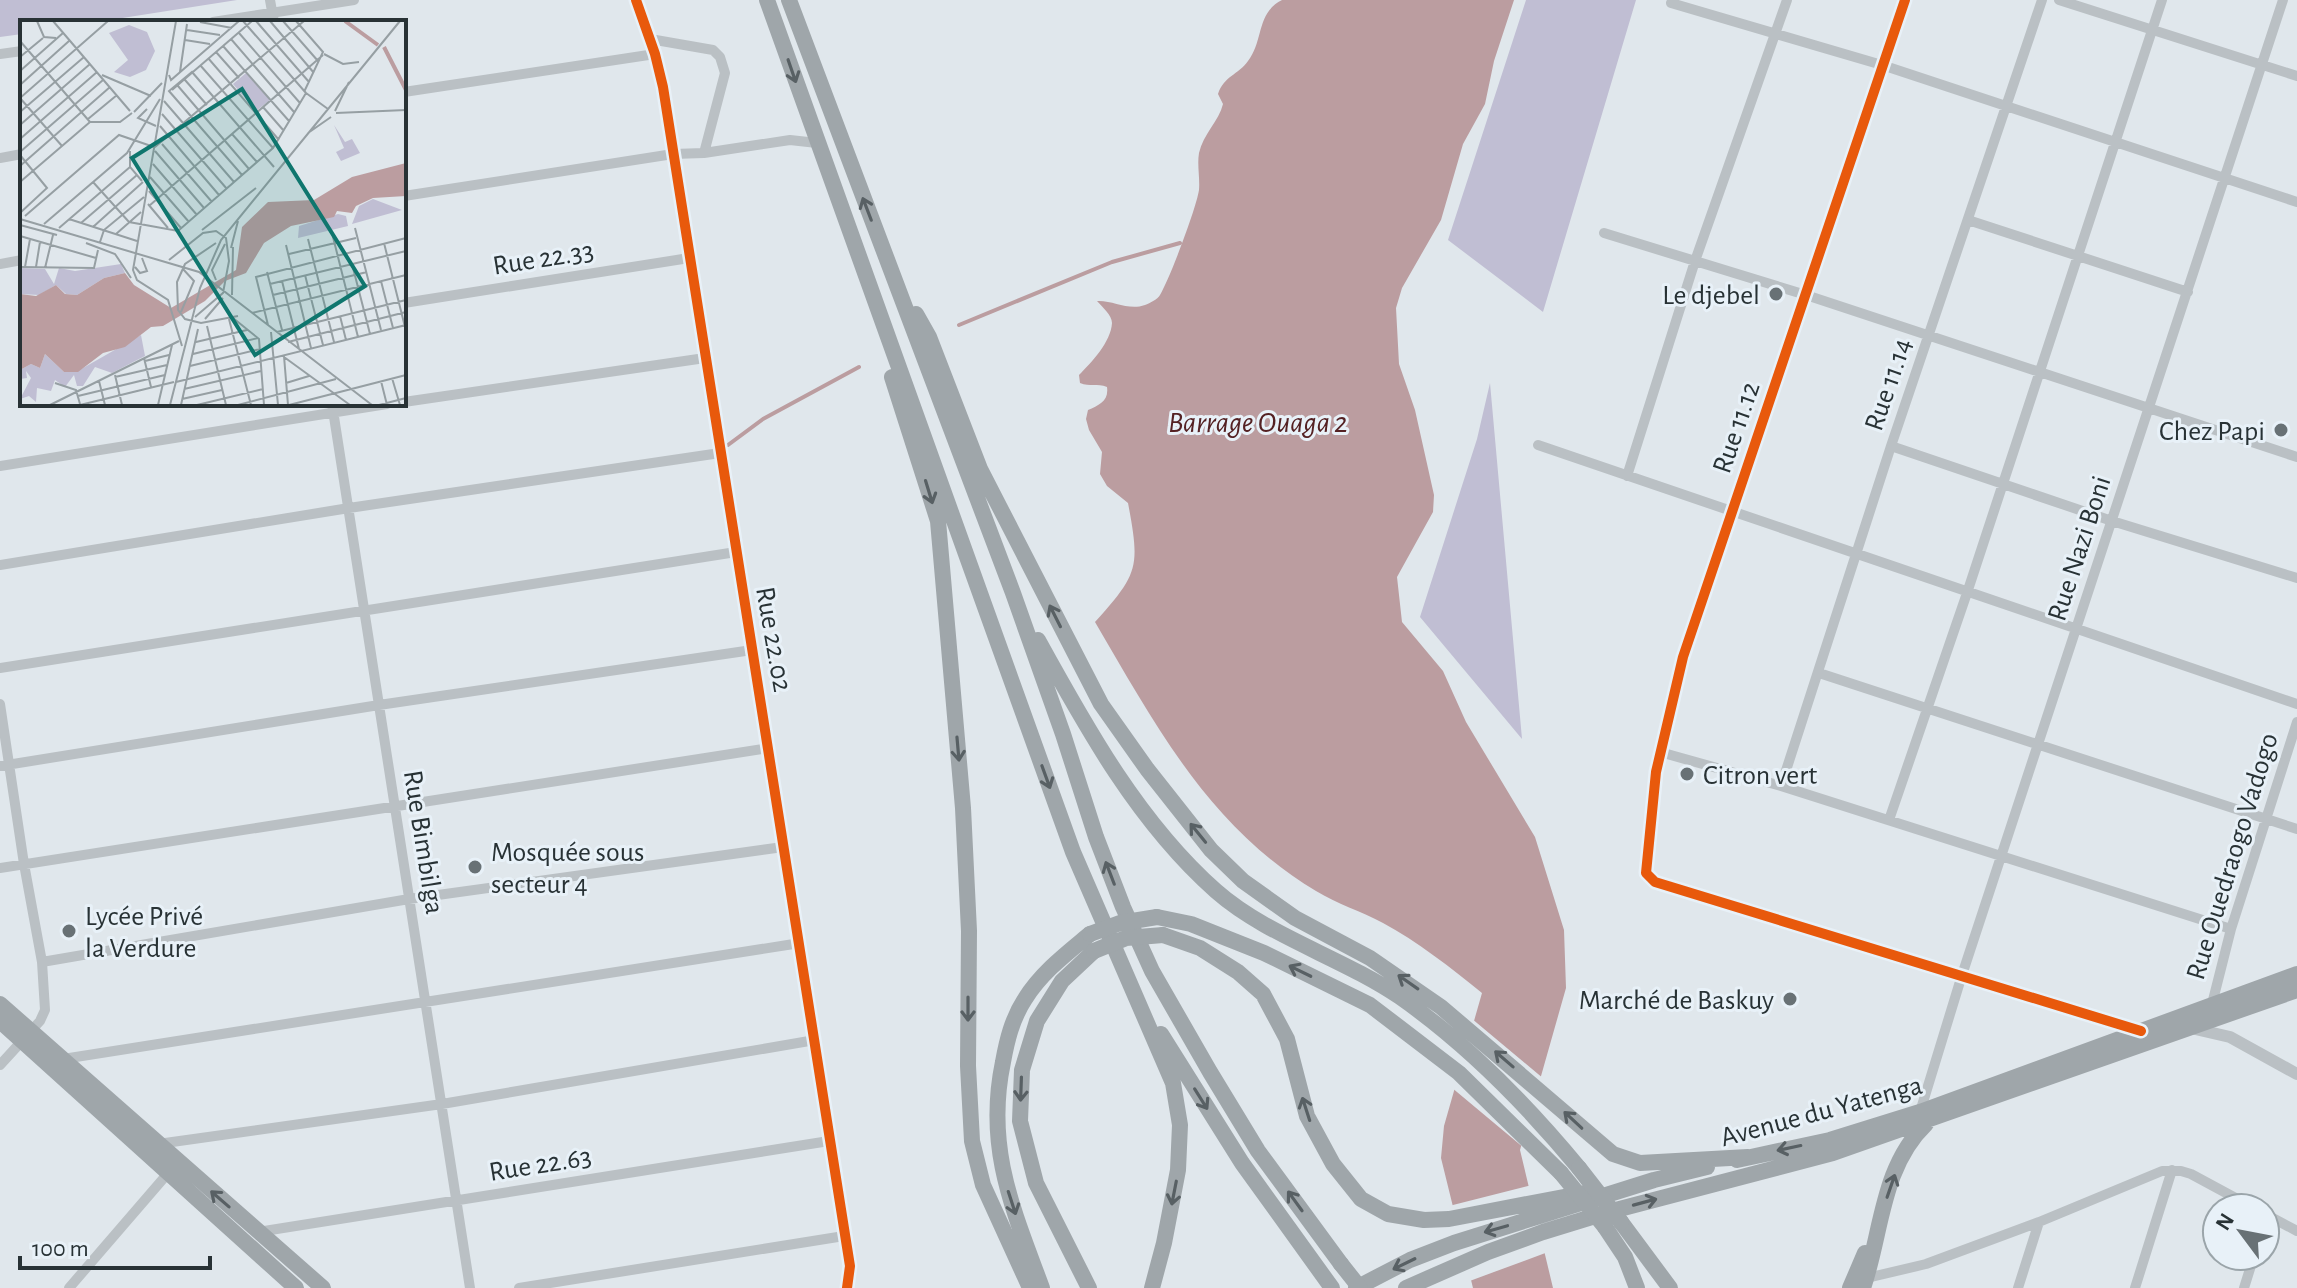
<svg xmlns="http://www.w3.org/2000/svg" width="2297" height="1288" viewBox="0 0 2297 1288" font-family="'Alegreya Sans',sans-serif">
	<rect width="100%" height="100%" fill="#e0e7ec"/>
	<path fill="#c0bed3" d="M0 0H237L97 22H22V34L0 37Z
		M1526 0H1636L1543 312 1448 240Z
		M1490 383 1522 739 1420 617 1477 439Z"/>
	<path fill="#bb9da0" d="M1282 0H1514L1494 61 1485 104 1463 144 1441 220 1402 288 1396 308 1399 364 1415 410 1434 495 1433 512 1397 577 1402 622 1443 671 1466 722 1535 837 1564 930 1566 988 1520 1150 1553 1288H1473L1441 1158 1444 1126 1482 993C1451 968 1417 941 1383 923 1361 911 1337 904 1316 891 1209 827 1156 726 1095 622 1139 573 1140 567 1128 503L1107 486 1100 474 1102 452 1089 430 1086 419 1088 410C1099 405 1109 401 1107 387 1097 383 1090 387 1080 383L1079 375C1091 363 1111 342 1112 323 1112 315 1102 307 1097 301 1113 300 1128 311 1145 305 1150 303 1158 299 1160 295 1170 278 1196 209 1199 190 1200 178 1197 165 1199 153 1203 134 1219 121 1223 104L1218 94C1224 76 1238 75 1248 61 1264 40 1256 13 1282 0Z"/>
	<path fill="#e0e7ec" d="M1471 1018 1544 1079 1524 1148 1451 1087Z
		M1532 1185 1548 1252 1467 1282 1449 1206Z"/>
	<g fill="none" stroke-linecap="round" stroke-linejoin="round">
		<path stroke="#bb9da0" stroke-width="4" d="M959 325 1112 262 1180 243
			M728 445 763 419 859 367"/>
		<path stroke="#bac0c4" stroke-width="10" d="M270 0 274 22
			M1905 0 1683 657 1656 772 1646 873 1655 882 2140 1031
			M2059 0 2297 76
			M1671 3 1882 65 2297 202
			M213 22 354 0
			M650 39 713 50 720 57 725 73 704 153
			M0 54 22 51
			M404 92 655 54
			M0 158 22 154
			M404 196 673 154 704 153 790 140 817 143
			M1968 220 2188 292
			M1604 233 1806 295 2297 457
			M0 264 22 260
			M404 303 689 258
			M404 402 705 358
			M332 404 470 1288
			M1538 445 2297 704
			M1891 446 2112 521 2297 578
			M0 466 387 404
			M1627 476 1695 261 1787 0
			M0 565 349 508 720 453
			M0 668 736 552
			M1819 673 2297 829
			M0 704 24 864 42 962 45 1010 40 1021 31 1031 29 1029
			M1660 752 1781 786 2231 929
			M0 766 379 705 752 650
			M1781 786 1891 446 2042 0
			M1889 820 1967 593 2162 0
			M0 868 769 748
			M42 962 409 899 783 847
			M2212 1004 2231 929 2297 722
			M63 1059 800 943
			M0 1065 22 1041 17 1038
			M1920 1112 1962 975 2283 0
			M158 1144 442 1104 815 1040
			M2265 1214 2297 1231
			M258 1232 829 1141
			M1867 1278 1926 1264 2039 1222 2162 1171H2181L2191 1174 2254 1208
			M69 1288 169 1172
			M519 1288 844 1236
			M2018 1288 2039 1222
			M2135 1288 2172 1170
			M2244 1288 2254 1256"/>
		<path stroke="#bac0c4" stroke-width="12" d="M636 0 655 54 663 87 850 1266 847 1288
			M2191 1028 2230 1037 2297 1074"/>
		<path stroke="#9fa6aa" stroke-width="16" d="M767 0 1073 852 1173 1083 1180 1125 1178 1170 1164 1243 1152 1288
			M789 0 1013 593 1063 734 1096 837 1123 907 1152 971 1210 1072 1258 1151 1341 1264
			M916 314 929 337 980 469 1101 704 1147 769 1211 850 1243 881 1295 918 1370 958 1441 1007 1613 1154 1640 1163 1748 1157
			M892 377 938 521 963 808 969 931 968 1066 972 1141 983 1185 1030 1288
			M1038 640C1087 729 1139 823 1216 891 1267 936 1343 958 1400 997 1467 1044 1527 1105 1579 1168
			M1157 917 1191 924 1264 953 1370 1005 1459 1073 1561 1173
			M1163 935 1200 948 1238 972 1263 994 1287 1039 1307 1116 1333 1164 1361 1199 1388 1214 1424 1220 1449 1219 1590 1192
			M0 1004 323 1288
			M0 1021 296 1288
			M1161 1034 1242 1163 1332 1288
			M1737 1160 1830 1140 1920 1112 2297 974
			M1621 1222 1670 1288
			M1605 1227 1625 1257 1637 1288
			M1042 1288C1013 1209 985 1148 1003 1062 1007 1040 1012 1019 1025 999 1041 973 1066 954 1090 934
			M1089 1288 1036 1183 1020 1121 1022 1070 1037 1021 1062 981 1094 951
			M1356 1288 1410 1260 1454 1243 1654 1180 1707 1167
			M1406 1288 1488 1252 1543 1232 1608 1212 1833 1153 2297 990
			M1850 1288 1865 1253
			M1863 1288C1882 1233 1881 1167 1926 1124"/>
		<path stroke="#9fa6aa" stroke-width="16" d="M1090 934 1120 923 1157 917
			M1094 951 1126 938 1163 935
			M1579 1168 1621 1222
			M1561 1173 1605 1227
			M1341 1264 1360 1288"/>
		<g stroke="#e8f1f8" stroke-width="15">
			<path id="cycleway" d="M636 0 655 54 663 87 850 1266 847 1288
				M1905 0 1683 657 1656 772 1646 873 1655 882 2141 1031"/>
		</g>
		<use href="#cycleway" stroke="#e8590c" stroke-width="10"/>
	</g>
	<defs><path id="oneway-shaft" d="M-6 0H5M1.5-3L5.5 0L1.5 3" fill="none" stroke-width="1.6" stroke-linecap="round" stroke-linejoin="round" transform="scale(2)"/></defs>
	<g stroke="#586064">
		<use href="#oneway-shaft" transform="translate(792 71) rotate(71)"/>
		<use href="#oneway-shaft" transform="translate(867 209) rotate(-111)"/>
		<use href="#oneway-shaft" transform="translate(929 492) rotate(73)"/>
		<use href="#oneway-shaft" transform="translate(1055 616) rotate(-117)"/>
		<use href="#oneway-shaft" transform="translate(958 749) rotate(85)"/>
		<use href="#oneway-shaft" transform="translate(1046 777) rotate(70)"/>
		<use href="#oneway-shaft" transform="translate(1198 833) rotate(-129)"/>
		<use href="#oneway-shaft" transform="translate(1110 873) rotate(-111)"/>
		<use href="#oneway-shaft" transform="translate(1300 971) rotate(-154)"/>
		<use href="#oneway-shaft" transform="translate(1408 982) rotate(-145)"/>
		<use href="#oneway-shaft" transform="translate(968 1009) rotate(90)"/>
		<use href="#oneway-shaft" transform="translate(1504 1059) rotate(-139)"/>
		<use href="#oneway-shaft" transform="translate(1021 1089) rotate(92)"/>
		<use href="#oneway-shaft" transform="translate(1201 1099) rotate(58)"/>
		<use href="#oneway-shaft" transform="translate(1306 1109) rotate(-108)"/>
		<use href="#oneway-shaft" transform="translate(1573 1120) rotate(-137)"/>
		<use href="#oneway-shaft" transform="translate(1789 1148) rotate(168)"/>
		<use href="#oneway-shaft" transform="translate(1891 1186) rotate(-71)"/>
		<use href="#oneway-shaft" transform="translate(1174 1193) rotate(101)"/>
		<use href="#oneway-shaft" transform="translate(220 1199) rotate(-139)"/>
		<use href="#oneway-shaft" transform="translate(1295 1201) rotate(-126)"/>
		<use href="#oneway-shaft" transform="translate(1645 1202) rotate(-15)"/>
		<use href="#oneway-shaft" transform="translate(1012 1203) rotate(72)"/>
		<use href="#oneway-shaft" transform="translate(1496 1229) rotate(164)"/>
		<use href="#oneway-shaft" transform="translate(1404 1264) rotate(154)"/>
	</g>
	<g fill="#687175" stroke="#e8f1f8" stroke-width="3">
		<circle cx="1776" cy="294" r="8"/>
		<circle cx="2281" cy="430" r="8"/>
		<circle cx="1687" cy="774" r="8"/>
		<circle cx="475" cy="867" r="8"/>
		<circle cx="69" cy="931" r="8"/>
		<circle cx="1790" cy="999" r="8"/>
	</g>
	<g text-anchor="middle" stroke-width="6" stroke-linejoin="round" paint-order="stroke">
		<g font-size="28" fill="#283235" stroke="#e8f1f8">
			<text transform="translate(543 257) rotate(-9)" y="10">Rue 22.33</text>
			<text transform="translate(1887 384) rotate(-71)" y="10">Rue 11.14</text>
			<text transform="translate(1735 427) rotate(-71)" y="10">Rue 11.12</text>
			<text transform="translate(2078 548) rotate(-72)" y="10">Rue Nazi Boni</text>
			<text transform="translate(775 639) rotate(80)" y="10">Rue 22.02</text>
			<text transform="translate(425 842) rotate(81)" y="10">Rue Bimbilga</text>
			<text transform="translate(2231 856) rotate(-73)" y="10">Rue Ouedraogo Vadogo</text>
			<text transform="translate(1821 1110) rotate(-15)" y="10">Avenue du Yatenga</text>
			<text transform="translate(540 1163) rotate(-9)" y="10">Rue 22.63</text>
		</g>
		<g font-size="28" fill="#283235" stroke="#e8f1f8" text-anchor="end">
			<text x="1760" y="304">Le djebel</text>
			<text x="2265" y="440">Chez Papi</text>
			<text x="1703" y="784" text-anchor="start">Citron vert</text>
			<text x="491" y="861" text-anchor="start">Mosquée sous<tspan x="491" dy="32">secteur 4</tspan></text>
			<text x="85" y="925" text-anchor="start">Lycée Privé<tspan x="85" dy="32">la Verdure</tspan></text>
			<text x="1774" y="1009">Marché de Baskuy</text>
		</g>
		<g font-size="30" font-style="italic" fill="#542123" stroke="#e8f1f8">
			<text x="1258" y="432">Barrage Ouaga 2</text>
		</g>
	</g>
	<g transform="translate(20 20)">
		<rect width="386" height="386" fill="#e0e7ec"/>
		<path d="M109 5 127 12 135 31 126 50 110 57 94 52 108 40 89 13ZM226 53 250 80 236 91 213 64ZM314 105 325 122 332 119 340 133 321 141 316 132 324 128ZM353 179 382 190 332 204 339 186ZM318 194 326 196 328 206 278 218 279 206ZM101 244 105 253 84 258 57 275 46 274 36 265 19 275 0 274V248L25 249 34 264 39 248 55 251ZM121 315 125 336 117 340 92 353 75 347 63 366H57L54 355 45 367 35 360 31 371 17 368 16 382 9 376 0 379 11 358 6 351 7 358 0 359V367V350L11 344 20 348 25 334 44 352H56Z" fill="#c0bed3"/>
		<path d="M386 143V176L353 178 336 186 332 193 317 191 314 197 271 206 244 223 226 253 205 261 185 281 143 306 131 307 105 327 83 333 58 352H44L25 334 20 348 11 344 0 350V274L16 276 36 265 45 274 57 275 84 258 105 253 114 265 151 288 216 250 222 207 248 182 294 180 332 157Z" fill="#bb9da0"/>
		<path fill="none" stroke="#bb9da0" stroke-width="4" d="M325 1 358 25M364 27 386 70"/>
		<path fill="none" stroke="#969fa3" stroke-width="2" d="M17 1 24 17 36 18M33 1 110 91M149 1H181M156 1 113 250 117 260 148 280 162 326M223 1 286 73M236 1 289 62M250 1 294 53M263 1 298 41M276 1 303 32 284 72M180 2 212 8M167 10 200 15M219 13 280 83M211 19 274 92M165 20 190 24M0 21 70 102M203 26 269 101M196 32 219 58M304 34 323 44 339 42M0 37 23 18M188 38 259 120M180 45 253 128M0 51 43 13M160 52 167 4M82 55 131 76M149 55 151 60 219 1M165 60 187 85M0 65 49 21M158 66 229 149M152 70 232 1M286 73 308 89M144 81 214 162M243 87 264 111M127 89 118 98 136 106M315 91 329 62M0 92 64 37M114 92 142 63M316 93 386 90M142 94 207 169M68 99 97 75M70 102H100L112 93M0 105 70 44M140 106 199 175M288 113 311 97M212 114 237 142M0 119 77 52M142 124 192 182M42 126 0 78 88 1M135 127 284 1M110 131V147L122 161M135 131 184 188M0 132 83 60M0 135 27 168 0 193M133 144 177 195M0 146 90 67M222 155 149 71 172 52 254 147M130 157 169 202M0 162 70 102M73 162 109 202 158 211 253 128 286 73M129 171 161 208M128 184 148 208M129 186 303 35M5 196 99 115 134 127M0 199 179 252 352 385M49 199 117 221M61 203 117 155M24 204 107 133 140 79M0 205 37 215M73 207 123 162M39 208 110 147M335 208 361 310M182 210 236 168M312 213 338 317M96 214 121 192M0 216 76 238M288 219 314 322M80 222 84 210 124 177M66 223 95 234 111 258M196 223 165 244 157 262 158 290 165 299 181 303 218 296M364 223 386 311M266 225 291 328M211 228 218 201M269 234 336 218M149 240 183 213 196 211 206 218 209 241 203 273 175 297M332 244 350 314M0 247 74 248 78 230M5 247 10 219M16 247 20 222M115 247 120 253 127 251 122 238M25 248 33 215M247 252 262 310M285 255 303 325M196 260 192 250 205 224M262 261 279 329M361 261 373 308M250 264 386 231M212 275 213 227M253 275 347 252M161 292 174 261 163 249M232 293 386 255M320 296 326 320M213 298 239 319 244 385M185 299 203 278M209 299 231 385M248 305 236 257 386 218M187 306 206 385M251 312 258 385M257 312 386 280M176 322 227 310M268 322 386 292M173 334 238 318M264 336 268 385M264 337 330 385M124 338 131 367M125 341 149 335M170 346 240 329M95 355 102 385M95 357 147 345M372 358 380 385M79 361 85 385M361 361 367 385M156 362 386 305M35 363 56 370 60 384M266 363 289 356M164 369 241 351M58 376 145 355M162 379 202 370M30 385 159 321M60 385 154 362M138 385 152 325M150 385 180 268 201 220 380 1M161 385 178 309M177 385 243 369M218 385 316 359M269 385 386 355M359 385 386 378"/>
		<path fill="#0f766e" fill-opacity="0.15" stroke="#0f766e" stroke-width="4" d="M222 69 345 266 235 335 112 138Z"/>
		<rect width="386" height="386" fill="none" stroke="#283235" stroke-width="4"/>
	</g>
	<g transform="translate(2241 1232) rotate(302)"><circle r="38" fill="#e8f1f8" stroke="#9ba5aa" stroke-width="2"/>
	<path d="M0-6L14 30L0 20L-14 30Z" fill="#687175"/>
	<text y="-12" font-size="22" font-weight="bold" text-anchor="middle" fill="#283235">N</text>
	</g>
	<path d="M20 1256v12h190v-12" fill="none" stroke="#283235" stroke-width="4"/>
	<text x="32" y="1256" font-size="24" fill="#283235" stroke="#e8f1f8" stroke-width="6" paint-order="stroke">100 m</text>
</svg>
